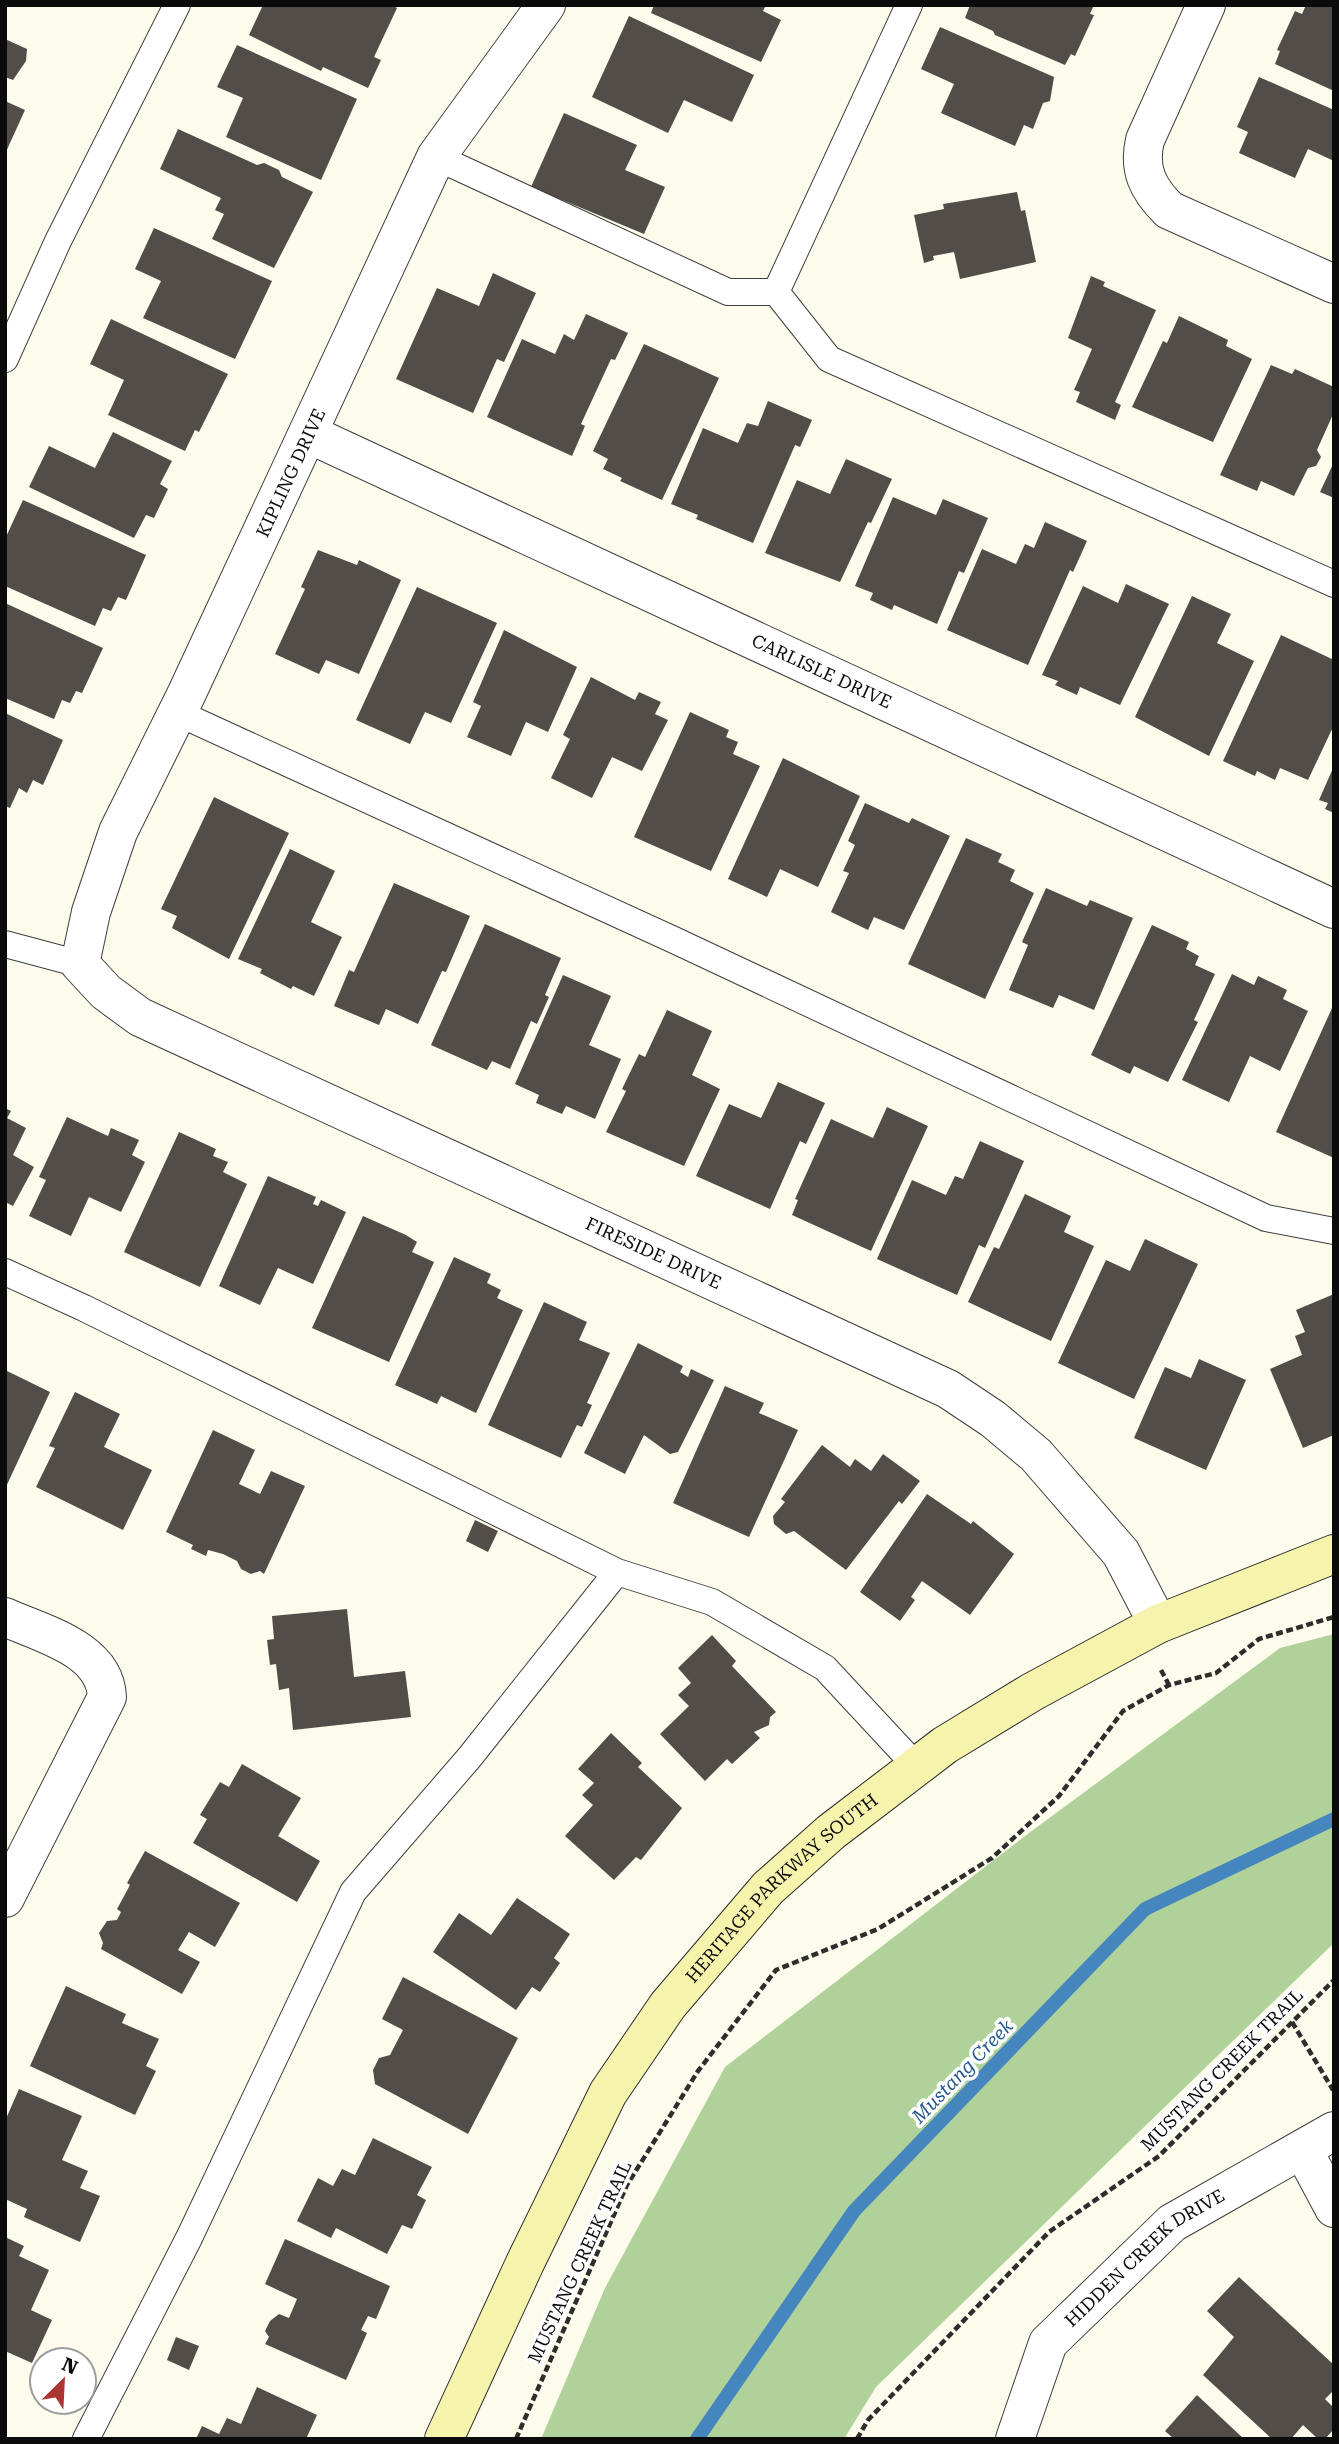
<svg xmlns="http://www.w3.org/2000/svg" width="1339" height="2444" viewBox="0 0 1339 2444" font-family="'Roboto Serif',serif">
	<rect width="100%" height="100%" fill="#fdfbec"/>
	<path fill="#b0d29a" d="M1334 1634V1943L876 2387 844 2439H541L605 2288 725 2067 1033 1830 1280 1648Z"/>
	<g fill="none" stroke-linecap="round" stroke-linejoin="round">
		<path stroke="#4586be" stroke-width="14" d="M697 2439 854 2211 1145 1909 1334 1819"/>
	</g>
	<path fill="#534d49" d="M263 5H392L397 8 374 57 381 60 368 88 323 67 321 71 249 35Z
		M654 5H766L763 11 781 20 761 62 651 13Z
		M970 5H1094L1090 14 1094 15 1075 56 1071 54 1065 65 995 35 993 31 965 18Z
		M1306 5H1334V91L1275 64 1280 51 1277 50 1295 11 1302 14Z
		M629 16 754 75 732 122 684 100 668 133 592 97Z
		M940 27 1054 77 1050 101 1043 103 1033 129 1024 125 1015 146 941 113 954 84 921 69Z
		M5 39 27 49 26 61 13 80 5 77Z
		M237 45 357 99 321 180 226 137 243 98 217 87Z
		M1259 77 1334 110V161L1308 149 1295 178 1239 153 1248 132 1237 127Z
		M5 101 25 110 5 154Z
		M564 113 637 145 625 170 665 187 644 234 531 187Z
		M178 129 257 165 264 163 279 170 282 177 313 192 274 268 212 239 224 214 215 210 221 198 160 169Z
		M1017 192 1021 211 1025 210 1036 262 960 279 954 252 933 256 934 260 924 263 914 215 944 209 943 204Z
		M154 228 272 281 235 359 143 318 161 281 135 269Z
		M493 273 536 293 504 362 497 359 473 413 396 379 437 288 479 306Z
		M1091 276 1105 282 1103 286 1156 310 1115 402 1121 405 1115 420 1076 402 1080 392 1074 390 1092 349 1068 338Z
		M586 314 628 333 615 360 611 359 581 424 585 426 572 456 487 417 522 339 555 354 564 334 574 340Z
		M1179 316 1228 340 1226 346 1252 359 1213 442 1132 407 1163 341 1167 343Z
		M111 319 228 374 199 432 195 430 185 451 108 415 124 380 90 364Z
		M644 344 719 378 662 500 620 481 622 478 603 469 608 459 593 451Z
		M1271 365 1292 374 1295 369 1334 387V412L1317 450 1321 457 1316 466 1308 468 1294 496 1261 481 1257 491 1220 475Z
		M768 401 812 420 800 447 795 445 753 543 696 519 698 515 671 504 703 428 738 443 747 423 758 426Z
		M113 432 172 461 160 484 168 489 154 518 146 515 134 538 29 487 49 446 95 468Z
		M846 459 892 479 871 523 868 522 840 582 765 553 797 480 830 494Z
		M1334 462V498L1320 492Z
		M893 497 936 515 943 499 988 518 964 573 959 571 937 624 894 605 892 610 870 600 873 593 855 586Z
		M23 500 146 555 126 600 118 597 111 611 103 608 95 626 5 586V539Z
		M1045 522 1087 541 1073 572 1070 570 1028 665 947 630 982 549 1016 564 1025 544 1034 548Z
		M318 550 357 565 359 560 401 580 359 674 326 660 319 674 275 654 305 589 301 587Z
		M1126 584 1169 604 1120 705 1080 687 1077 695 1055 685 1058 681 1042 675 1083 586 1118 603Z
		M417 587 497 623 451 723 425 712 410 744 356 720Z
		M1192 596 1231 614 1217 643 1254 661 1209 756 1135 717Z
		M5 603 103 648 82 693 76 691 70 703 62 700 54 719 5 698Z
		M504 630 577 667 548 732 526 722 511 756 467 737 481 706 473 702Z
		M1281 635 1334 660V725L1308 780 1280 768 1275 780 1257 771 1255 776 1223 761Z
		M591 677 635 700 639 692 661 702 655 714 668 720 642 771 612 757 592 798 551 778 570 739 563 735Z
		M690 712 729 730 726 737 738 742 733 754 760 766 711 871 634 837Z
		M5 713 63 740 43 785 33 780 27 793 19 788 10 808 5 806Z
		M783 758 860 796 818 887 780 869 767 897 728 879Z
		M1334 766V813L1325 809 1328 803 1319 800Z
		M214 797 289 833 229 959 172 928 177 916 161 909Z
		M865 803 909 823 912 818 950 836 904 930 874 917 868 930 831 912 849 873 843 871 855 845 848 841Z
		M966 838 1002 854 998 862 1015 870 1010 881 1034 893 985 999 908 964Z
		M290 849 335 871 311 922 342 937 314 996 293 986 291 989 260 973 262 969 238 959Z
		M394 883 470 916 446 972 442 971 418 1024 386 1009 379 1025 334 1006 349 970 354 972Z
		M1046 888 1087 906 1090 900 1133 918 1094 1010 1059 995 1053 1008 1009 990 1028 945 1022 942Z
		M485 924 561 958 545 995 549 997 537 1024 531 1021 510 1069 492 1061 487 1070 431 1045Z
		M1152 925 1189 942 1186 949 1199 956 1195 965 1215 974 1194 1020 1198 1022 1168 1082 1134 1066 1130 1074 1091 1055Z
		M1232 974 1254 985 1258 976 1287 990 1283 999 1308 1011 1280 1071 1250 1056 1229 1102 1182 1080Z
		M563 975 611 996 589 1045 621 1059 595 1119 566 1106 562 1114 536 1103 539 1095 515 1084Z
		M1332 1008 1334 1009V1158L1276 1132Z
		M667 1010 712 1031 692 1075 720 1089 684 1166 606 1132 626 1091 622 1089 639 1054 645 1057Z
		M778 1082 825 1103 806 1144 800 1141 770 1209 696 1176 729 1104 761 1118Z
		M887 1107 928 1126 871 1251 792 1215 798 1200 795 1199 831 1119 873 1138Z
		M5 1108 11 1111 7 1118 26 1128 13 1155 34 1167 13 1206 5 1202Z
		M67 1117 108 1136 111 1128 139 1140 132 1155 145 1162 121 1212 89 1197 71 1236 29 1216 46 1180 39 1177Z
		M179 1132 216 1149 213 1156 228 1162 223 1172 247 1184 200 1287 124 1252Z
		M980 1141 1024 1161 985 1248 979 1245 957 1295 877 1259 912 1180 946 1195 955 1176 963 1179Z
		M268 1176 316 1197 313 1204 318 1206 321 1200 346 1212 313 1284 278 1268 260 1305 219 1286Z
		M1025 1194 1071 1216 1064 1232 1094 1246 1051 1341 968 1302 994 1247 999 1249Z
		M363 1216 406 1235 417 1242 412 1252 434 1262 389 1362 312 1328Z
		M1145 1239 1198 1264 1134 1399 1058 1363 1106 1260 1130 1271Z
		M454 1257 491 1274 487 1283 501 1290 497 1298 523 1310 476 1413 441 1396 437 1404 395 1385Z
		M1334 1294V1435L1303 1448 1270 1369 1302 1355 1295 1336 1305 1332 1296 1310Z
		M544 1302 587 1322 579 1340 610 1353 587 1403 592 1405 582 1427 577 1425 561 1458 488 1425Z
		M638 1343 683 1366 680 1372 688 1377 691 1369 714 1380 678 1452 670 1454 644 1435 625 1474 584 1453Z
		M1199 1359 1246 1380 1206 1470 1134 1438 1165 1367 1191 1378Z
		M5 1370 50 1392 5 1489Z
		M725 1386 764 1403 759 1413 798 1430 749 1537 673 1503Z
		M75 1392 120 1414 104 1447 152 1470 123 1530 36 1487 55 1448 49 1446Z
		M213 1430 255 1450 239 1484 260 1494 271 1471 305 1486 264 1574 260 1571 251 1574 241 1569 237 1561 223 1554 208 1550 206 1556 191 1549 193 1545 166 1532Z
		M822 1445 850 1467 855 1459 871 1471 883 1454 920 1481 902 1504 899 1501 846 1570 794 1531 786 1534 774 1524 773 1516 785 1502 781 1499Z
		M927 1494 971 1524 973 1521 1014 1554 970 1615 922 1581 911 1597 915 1600 900 1621 860 1592Z
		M475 1520 498 1531 488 1552 466 1541Z
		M347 1609 354 1677 405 1671 411 1717 293 1730 289 1688 279 1690 276 1664 270 1665 267 1640 274 1639 272 1616Z
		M712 1635 736 1661 732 1666 776 1712 770 1717 769 1725 754 1732 760 1738 732 1764 727 1759 705 1781 660 1734 689 1706 678 1695 691 1683 678 1668Z
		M611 1733 642 1763 638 1767 682 1808 641 1860 636 1857 614 1880 565 1836 593 1805 582 1795 594 1783 578 1769Z
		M242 1764 301 1798 278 1836 320 1861 297 1902 193 1843 207 1819 200 1815 220 1782 229 1787Z
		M145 1851 240 1903 215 1947 189 1932 178 1950 200 1962 182 1994 101 1949 103 1943 99 1933 107 1921 117 1920 121 1912 117 1909 130 1885 127 1883Z
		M517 1898 570 1934 554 1958 560 1963 540 1992 532 1987 516 2010 433 1952 459 1913 491 1935Z
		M403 1977 518 2038 468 2134 375 2084 373 2070 379 2058 390 2055 403 2030 382 2019Z
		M66 1986 126 2014 122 2023 159 2039 146 2066 156 2071 135 2115 30 2066Z
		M19 2089 82 2116 62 2160 88 2171 80 2188 100 2196 80 2242 24 2217 27 2209 5 2199V2121Z
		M373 2138 432 2167 417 2195 426 2200 412 2229 402 2225 387 2254 336 2228 331 2238 297 2221 318 2178 333 2186 342 2169 355 2175Z
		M5 2237 24 2246 19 2256 49 2270 31 2310 52 2320 32 2363 5 2351Z
		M285 2239 390 2286 376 2319 368 2316 361 2330 367 2333 346 2380 265 2344 269 2337 265 2331 270 2321 279 2314 289 2318 297 2299 265 2284Z
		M1239 2277 1334 2365V2390L1325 2399 1334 2408V2429L1325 2439H1318L1303 2425 1291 2439H1272L1203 2375 1234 2337 1207 2311Z
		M176 2337 199 2346 189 2370 167 2360Z
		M257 2387 317 2415 306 2439H196L202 2426 219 2434 227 2418 241 2424Z
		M1197 2395 1244 2439H1174L1165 2431Z"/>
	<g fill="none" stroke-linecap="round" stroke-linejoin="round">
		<g stroke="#3e3e3e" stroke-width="28">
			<path id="lane" d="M909 5 776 292 829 359 1334 584
				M436 157 728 292H776
				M5 359 58 241 177 5
				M178 713 674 940 1266 1218 1334 1231
				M5 944 80 964
				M5 1272 84 1308 617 1572 712 1602 825 1668 917 1767
				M86 2439 189 2238 353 1892 469 1758 617 1572"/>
		</g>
		<g stroke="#3e3e3e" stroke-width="40">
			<g id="street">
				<path id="s1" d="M546 5 436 157 186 695 118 832 91 912 80 964 106 992 140 1017 948 1389 993 1419 1036 1455 1121 1553 1158 1624"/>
				<path d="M1206 5 1145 140C1138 170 1148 189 1169 210L1334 284"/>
				<path id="s2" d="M309 434 1334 909"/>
				<path d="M5 1617C43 1634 105 1649 107 1697L5 1898"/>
				<path d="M1303 2150 1334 2208"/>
				<path id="s3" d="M1015 2439 1048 2343 1172 2223 1334 2131"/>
			</g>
		</g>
		<g stroke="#2d2d2d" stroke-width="40">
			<g id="secondary">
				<path id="s4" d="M444 2439 525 2263 608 2093 668 2005 768 1888 831 1832 945 1745 1032 1692 1158 1624 1334 1554"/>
			</g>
		</g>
		<path stroke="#2d2d2d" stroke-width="4.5" stroke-dasharray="7 3.5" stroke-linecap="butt" d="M1161 1670 1169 1685
			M1292 2022 1333 2090
			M516 2439 627 2185 698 2071 776 1970 878 1929 992 1858 1059 1796 1123 1711 1169 1685 1216 1673 1259 1639 1334 1617
			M857 2439 868 2420 1049 2232 1159 2156 1334 1980"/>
		<use href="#lane" stroke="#fff" stroke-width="26"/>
		<use href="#street" stroke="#fff" stroke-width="38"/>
		<use href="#secondary" stroke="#f6f3ad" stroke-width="38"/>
	</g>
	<g text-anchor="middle" stroke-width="7" stroke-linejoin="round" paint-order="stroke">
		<g font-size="18" fill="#0b0b0b" stroke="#fff">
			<text transform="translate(291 473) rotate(-65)" y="6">KIPLING DRIVE</text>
			<text dy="6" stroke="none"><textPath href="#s2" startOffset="565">CARLISLE DRIVE</textPath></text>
			<text dy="6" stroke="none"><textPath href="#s1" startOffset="1717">FIRESIDE DRIVE</textPath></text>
			<text dy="6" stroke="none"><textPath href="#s4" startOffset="653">HERITAGE PARKWAY SOUTH</textPath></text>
			<text transform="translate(1222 2070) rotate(-45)" y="6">MUSTANG CREEK TRAIL</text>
			<text dy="6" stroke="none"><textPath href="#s3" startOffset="231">HIDDEN CREEK DRIVE</textPath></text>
			<text transform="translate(580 2262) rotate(-65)" y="6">MUSTANG CREEK TRAIL</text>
		</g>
		<g font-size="19" font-style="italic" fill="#23588f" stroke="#fff">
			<text transform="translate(962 2071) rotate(-46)" y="7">Mustang Creek</text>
		</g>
	</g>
	<rect width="1339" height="2444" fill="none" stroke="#0b0b0b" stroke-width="14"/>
	<g transform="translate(63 2381) rotate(24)"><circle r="33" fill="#ffffff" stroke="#9d9d9d" stroke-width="2"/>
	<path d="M0-5L12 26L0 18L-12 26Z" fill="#ab3533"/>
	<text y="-10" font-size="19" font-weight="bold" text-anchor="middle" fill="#0b0b0b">N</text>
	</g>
</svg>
